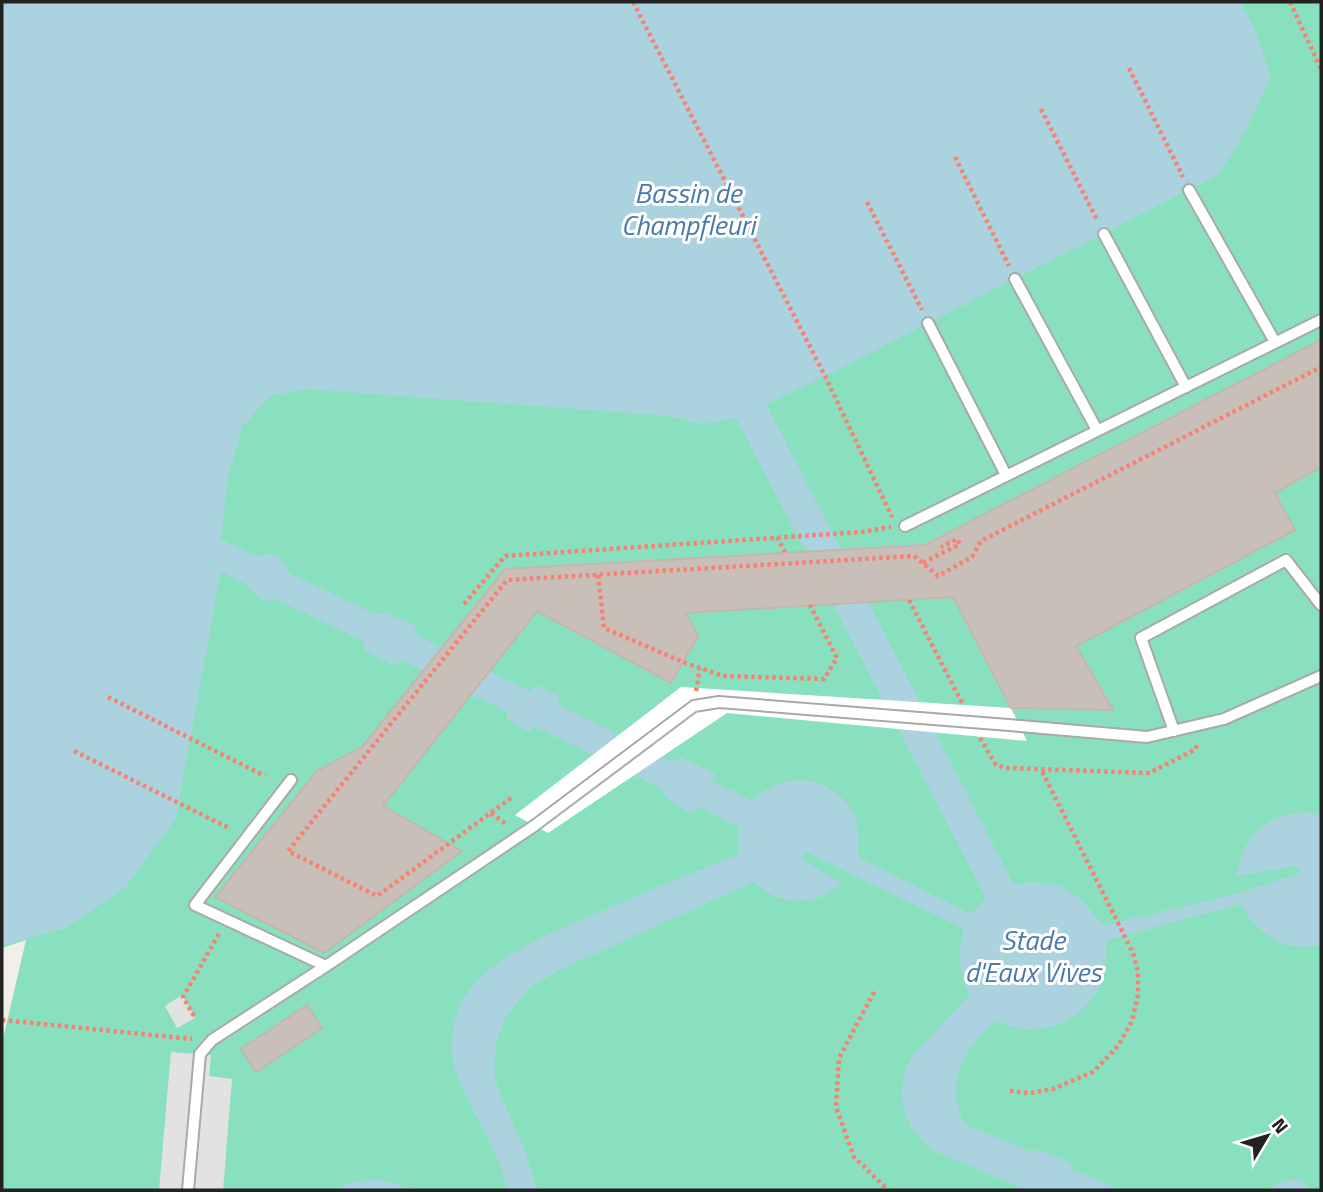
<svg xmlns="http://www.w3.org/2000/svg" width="1323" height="1192" viewBox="0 0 1323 1192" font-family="'Titillium Web',sans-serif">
	<rect width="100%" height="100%" fill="#f2efe9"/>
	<path fill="#88e0be" d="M2 2H1321V1190H2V1043L26 940 2 948Z"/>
	<path fill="#e2e2e2" d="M182 995 195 1018 177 1028 165 1006Z
		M171 1052 211 1055 209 1076 232 1079 223 1190H159Z"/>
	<path fill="#aad3df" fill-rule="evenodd" d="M2 2H1240L1255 30 1271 76 1246 130 1218 175 825 376 766 404 1014 885C1039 879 1067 884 1085 904 1092 911 1097 919 1103 926L1238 893 1298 874 1300 869 1296 866 1237 876C1238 869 1239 860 1242 854 1256 822 1288 807 1321 814V945C1287 953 1256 935 1241 904L1107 940C1106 955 1107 970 1101 983 1084 1023 1035 1042 996 1020 989 1027 982 1033 976 1041 955 1064 949 1099 966 1125L1032 1152 1040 1150 1071 1163 1070 1169 1121 1190H1027L932 1150 919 1137 910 1125 904 1110 901 1091 905 1071 913 1055 970 995C960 972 956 955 964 929L806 852 802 855 803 860 842 883C817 907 779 907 754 882L561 969 529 988 505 1018 498 1037 495 1053 494 1076 501 1095 526 1154 537 1190H507C501 1158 481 1127 467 1098 461 1084 453 1069 452 1053 450 1024 460 996 481 977 513 948 554 932 592 915 641 894 690 874 739 854L738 844 739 827 698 807 694 814C682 808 665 803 662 789L534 726 530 732 510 722 507 718V712L401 660 395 666 364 650 363 641 276 599C257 606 254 589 242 582 236 578 228 575 221 571L176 818 126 887 65 928 2 946ZM305 389 668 416 703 424 736 418 986 898 971 914 858 857C859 844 860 832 856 819 853 809 845 800 836 793 810 772 775 778 752 801L712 781 715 774 681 757 674 762 557 704 559 696 536 685 529 691 414 634 416 626 385 612 377 615 289 573C284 556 274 551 258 557L221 539 228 478 242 427 270 396Z
		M1289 1179 1302 1181 1312 1190H1269L1275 1185Z
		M382 1180 417 1190H337C349 1180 366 1180 382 1180Z"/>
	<path fill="#fff" d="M681 687 1011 708 1027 741 727 713 548 833 515 815Z"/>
	<path fill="#c7bfb8" stroke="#c4b6ab" stroke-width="2" d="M1321 340V467L1275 493 1295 530 1076 646 1113 710 1011 708 953 597 686 613 698 636 671 683 537 611 383 806 462 851 324 953 215 897 317 771 362 747 505 569 925 545Z
		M307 1005 322 1028 256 1072 241 1049Z"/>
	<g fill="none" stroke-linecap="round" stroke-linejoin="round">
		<g stroke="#a9a9a9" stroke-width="14">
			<path id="service" d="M1189 190 1275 342
				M1104 234 1186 387
				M1015 279 1097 430
				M928 323 1006 475
				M905 526 1321 320
				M1020 726 1147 737 1224 719 1321 676
				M1174 731 1141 638 1286 560 1321 605
				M291 780 195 905 326 966 534 826
				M188 1190 200 1054 212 1040 326 966"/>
		</g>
		<path stroke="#fa8072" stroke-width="4.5" stroke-dasharray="3.5 3.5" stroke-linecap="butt" d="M633 2 825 376 892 517
			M1290 2 1321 69
			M1129 68 1183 177
			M1041 109 1097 220
			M955 157 1009 266
			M867 202 922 310
			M777 537 785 552
			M923 563 960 544 957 539 941 547
			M598 575 604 628 683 662 723 676 824 679 837 658 810 605
			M909 600 963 705
			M464 604 505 556 862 532 891 527
			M696 691 700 668
			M108 697 265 776
			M980 738 996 765 1006 768 1149 773 1196 749 1197 743
			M74 751 231 829
			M511 798 377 896 288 851 507 580 914 556 938 576 972 557 981 541 1321 367
			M491 813 506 824
			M874 992 839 1058 836 1107 854 1157 888 1190
			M194 1016 183 997 220 932
			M2 1020 192 1039
			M1010 1091 1030 1093 1053 1089 1093 1072 1118 1046 1132 1021 1138 995V972L1133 953 1041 769"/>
		<use href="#service" stroke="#fff" stroke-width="10"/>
		<g stroke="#a9a9a9" stroke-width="14" stroke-linecap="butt">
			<path id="service-bridge" d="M534 826 694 706 719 702 1020 726"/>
		</g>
		<use href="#service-bridge" stroke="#fff" stroke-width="10"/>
	</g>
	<g text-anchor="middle" stroke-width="6" stroke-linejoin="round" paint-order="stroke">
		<g font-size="28" font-style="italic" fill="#4a7aab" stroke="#fff">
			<text x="688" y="203">Bassin de<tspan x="688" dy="32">Champfleuri</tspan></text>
			<text x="1033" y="950">Stade<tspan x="1033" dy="32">d'Eaux Vives</tspan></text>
		</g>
	</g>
	<rect width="1323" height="1192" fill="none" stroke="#222222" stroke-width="7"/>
	<g transform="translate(1267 1136) rotate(52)" stroke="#ffffff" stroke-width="5" paint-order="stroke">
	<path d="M0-5L12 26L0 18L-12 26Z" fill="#222222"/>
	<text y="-10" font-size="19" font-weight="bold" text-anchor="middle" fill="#222222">N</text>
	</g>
</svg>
